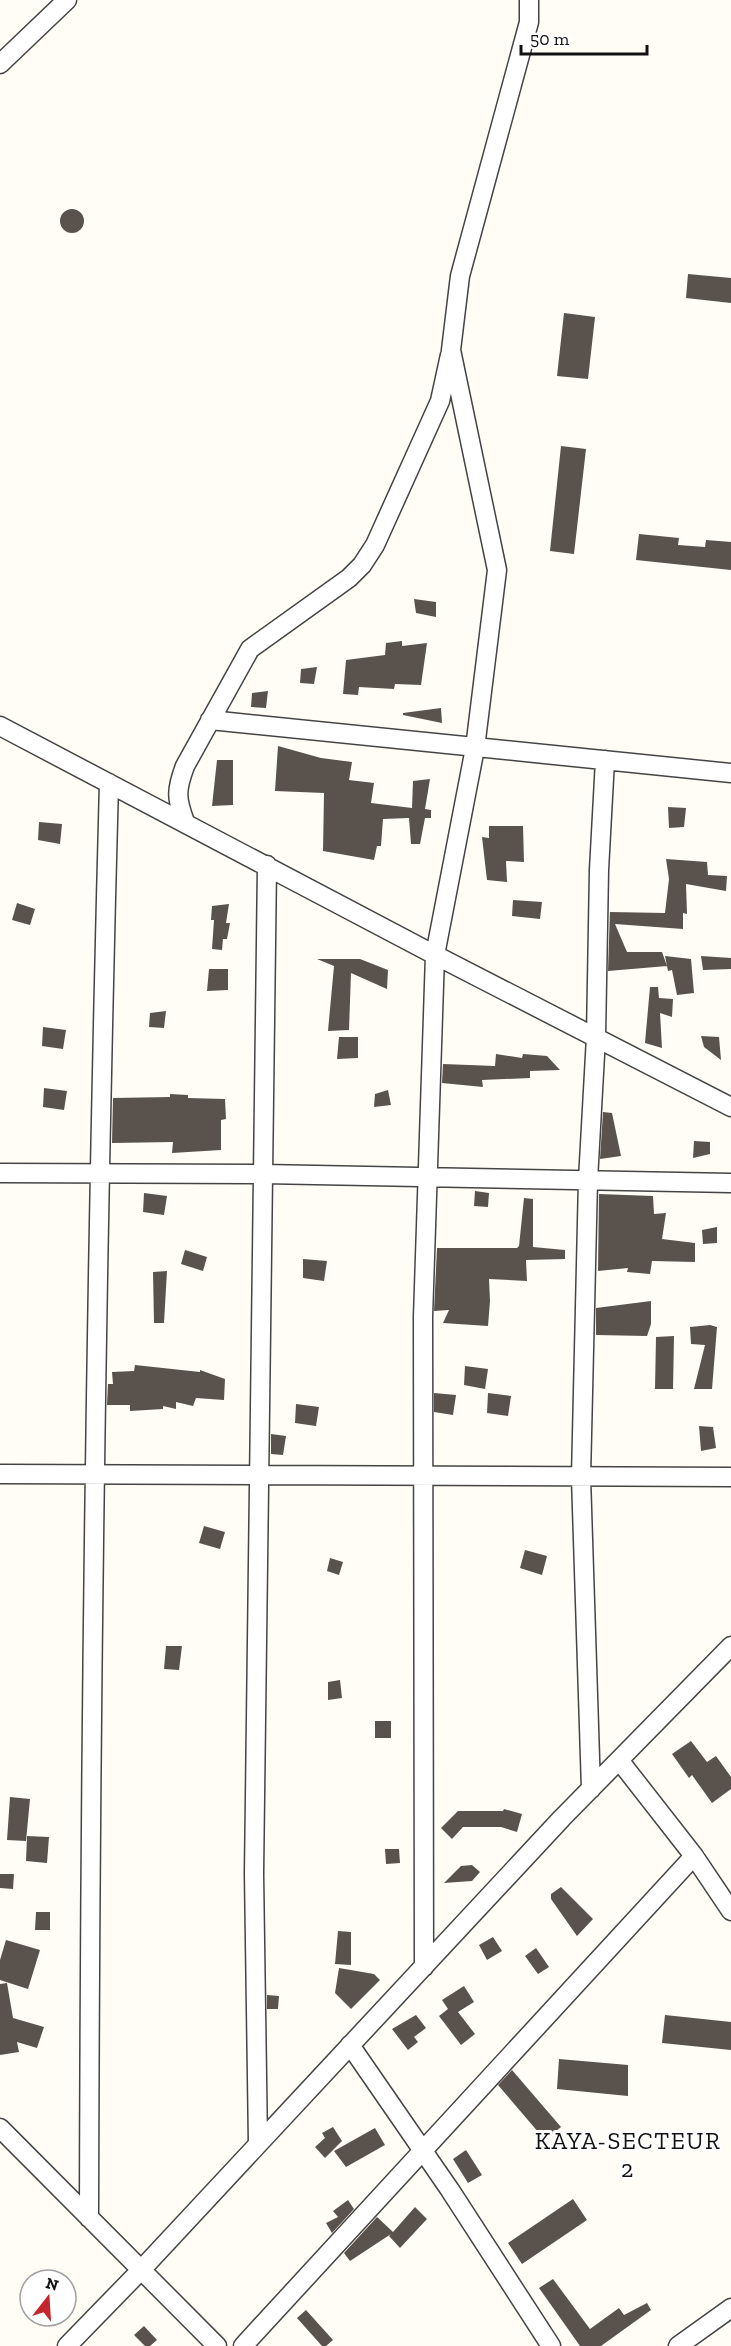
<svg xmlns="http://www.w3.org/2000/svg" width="731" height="2346" viewBox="0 0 731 2346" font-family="'Zilla Slab',serif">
	<rect width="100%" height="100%" fill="#fffdf5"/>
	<path fill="#5a524d" d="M60 221a12 12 0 1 1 24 0a12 12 0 1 1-24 0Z
		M688 274 731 278V303L686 298Z
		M564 313 595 317 588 379 557 376Z
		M561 446 586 449 574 554 550 551Z
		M639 534 679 538 678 545 705 547 706 540 731 542V570L636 560Z
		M414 599 436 602V617L416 613Z
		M402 641V646L427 643 421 685 395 684 394 689 359 687 358 695 343 694 346 660 385 655 386 643Z
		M317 667 314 684 300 683 301 669Z
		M268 691 266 708 251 707 252 693Z
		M441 708 442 723 403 715V713Z
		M278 746 321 758 352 762 349 780 374 783 371 803 412 808 413 781 430 779 425 809 431 810V818H425L420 844H411L409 818 383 819 381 846H377L374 860 323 851 324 793 275 791Z
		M217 760H233V805L212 806Z
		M668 807 686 808 684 827 669 828Z
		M39 822 62 824 60 844 38 840Z
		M489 826H523L524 862 506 861 507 882 487 880 482 837 489 838Z
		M666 859 707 862 708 875 727 876 726 891 686 884 687 914 683 913V929L615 924 627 952H662L667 966 608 971 610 910V912L665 913 669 879Z
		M513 900 542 902 540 919 512 916Z
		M17 903 35 909 30 925 12 920Z
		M229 904 226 923H230L227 939H223L222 950 212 949 214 920H211L212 906Z
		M665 956 691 959 694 993 677 995 672 970 668 971Z
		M701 956 731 958V969L703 970Z
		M317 959H360L388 970 387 989 351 973 349 1030 328 1031 334 966Z
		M209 969H228V990L207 991Z
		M650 987H658L659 998 673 999 672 1017 660 1013 662 1048 645 1043Z
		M166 1011 164 1028 149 1027 150 1013Z
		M43 1027 66 1030 63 1049 42 1046Z
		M701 1036 719 1037 721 1060 704 1047Z
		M339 1037H358V1058L337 1059Z
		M496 1054 522 1058 523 1054 547 1056 560 1070 530 1071V1078L482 1080 483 1087 442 1083 443 1064 495 1066Z
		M44 1088 67 1091 64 1110 43 1107Z
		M388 1090 391 1105 374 1107 375 1094Z
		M170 1094 188 1095V1098L225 1099 226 1119 221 1120V1150L172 1153 173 1142 112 1143 113 1098 170 1097Z
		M603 1112 612 1113 621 1156 600 1159Z
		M694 1141 710 1142V1154L693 1158Z
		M475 1191 489 1193 488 1207 474 1206Z
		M144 1193 167 1196 164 1215 143 1212Z
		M599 1194 653 1196 654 1214 666 1213 662 1239 695 1243V1262L652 1261 650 1274 627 1272 628 1268 598 1271Z
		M524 1198 533 1199V1247L565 1250V1259L526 1260 527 1281 489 1279 490 1301 488 1326 443 1323 449 1310 434 1311 437 1248H517L519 1246Z
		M717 1227V1243L703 1244 702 1230Z
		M185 1250 207 1257 203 1271 181 1264Z
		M303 1259 327 1261 324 1281 303 1278Z
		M167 1271 164 1323H154L153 1272Z
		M651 1301V1324L647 1336 596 1335V1308Z
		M710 1325 717 1327 712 1389H694L705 1345 691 1344 690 1327Z
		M674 1336 673 1389H655L656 1337Z
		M135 1365 200 1372V1370L225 1379 224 1400 196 1398 193 1406 176 1402V1409L163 1406V1409L130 1411V1405H107L108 1384H113L112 1372 134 1371Z
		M465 1366 488 1369 485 1389 464 1385Z
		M434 1393 456 1395 453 1415 434 1412Z
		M488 1393 511 1396 508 1416 487 1413Z
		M296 1404 319 1407 316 1426 295 1423Z
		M699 1426 713 1427 716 1448 701 1451Z
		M271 1434 286 1436 283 1455 271 1454Z
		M204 1526 225 1532 220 1549 199 1543Z
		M525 1550 547 1556 542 1575 520 1568Z
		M330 1558 343 1562 339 1575 327 1571Z
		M166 1646H182L179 1670 164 1669Z
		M340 1680 342 1698 328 1700V1682Z
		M375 1721H391V1738H375Z
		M691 1741 707 1762 716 1756 731 1777V1789L712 1803 692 1775 689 1778 672 1754Z
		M10 1797 30 1799 26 1841 7 1840Z
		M504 1809 522 1814 517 1832 501 1827H463L452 1839 441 1828 458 1811H503Z
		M27 1836 49 1837 47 1863 26 1861Z
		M385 1849H399L400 1863 386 1864Z
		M472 1865 480 1872 472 1881 444 1883 461 1866Z
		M0 1874H14L13 1889 0 1888Z
		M561 1887 593 1919 577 1936 551 1899V1894Z
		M36 1912H50V1930H35Z
		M338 1931 351 1932V1965L335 1964Z
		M493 1937 502 1951 487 1960 479 1945Z
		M6 1940 40 1950 28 1989 0 1980V1960Z
		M536 1948 549 1967 538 1974 525 1956Z
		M339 1968 374 1974 380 1980 351 2009 335 1993Z
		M7 1983 13 2018 44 2027 37 2048 17 2042 19 2052 0 2055V1984Z
		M464 1986 474 2002 458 2012 475 2034 461 2045 439 2016 448 2009 442 2000Z
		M267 1995 279 1996 278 2009H267Z
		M416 2015 426 2028 414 2037 418 2042 408 2050 392 2029Z
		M665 2015 731 2022V2050L662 2043Z
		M559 2059 628 2065V2096L557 2089Z
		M512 2070 561 2127 545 2140 498 2085Z
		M333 2127 342 2141 325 2158 315 2147 325 2138 322 2133Z
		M375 2128 385 2145 346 2167 334 2151Z
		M466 2150 482 2175 468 2183 453 2159Z
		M573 2199 587 2220 522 2264 508 2243Z
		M348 2200 354 2209 332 2233 326 2223 338 2217 333 2211Z
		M415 2207 427 2219 400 2248 389 2236 391 2234 350 2261 344 2253 377 2217 393 2232Z
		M553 2279 590 2329 619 2308 624 2315 647 2303 651 2310 601 2346H580L539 2288Z
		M306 2310 333 2340 326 2346H322L297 2318Z
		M144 2326 157 2340 150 2346H145L134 2335Z"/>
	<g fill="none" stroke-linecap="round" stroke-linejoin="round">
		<g stroke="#444" stroke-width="21">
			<path id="street" d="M0 64 67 0
				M210 720 731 773
				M0 726 435 955 731 1107
				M185 822C176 798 176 790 185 766L250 649 349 578 362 565 375 545 440 401 450 355
				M0 1173 263 1174 731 1183
				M0 1474 731 1477
				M619 1760 694 1856 731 1911
				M591 1789 581 1477 588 1180 596 1037 599 870 605 760
				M424 1967 423 1317 435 955 475 748 497 570 451 350 460 276 529 22V0
				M350 2045 450 2190 551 2346
				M0 2128 217 2346
				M258 2144 254 1874 267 865
				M89 2218C90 1739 96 1261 109 783
				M67 2346 141 2270 562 1818 731 1646
				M243 2346 694 1856
				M678 2346 731 2308"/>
		</g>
		<use href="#street" stroke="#fff" stroke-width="18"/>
	</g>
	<g text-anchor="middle" stroke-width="6" stroke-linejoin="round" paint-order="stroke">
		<g font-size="24" letter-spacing="1.5" fill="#111" stroke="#fff">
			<text x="628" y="2149">KAYA-SECTEUR<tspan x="628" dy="28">2</tspan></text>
		</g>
	</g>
	<g transform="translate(48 2298) rotate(17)"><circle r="28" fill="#ffffff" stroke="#a0a0a0" stroke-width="1.5"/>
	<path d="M0-4.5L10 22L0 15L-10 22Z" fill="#c4262e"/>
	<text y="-9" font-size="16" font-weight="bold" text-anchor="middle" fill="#111111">N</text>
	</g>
	<path d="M521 45v9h126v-9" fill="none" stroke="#111111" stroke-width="3"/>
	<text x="530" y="45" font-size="18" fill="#111111" stroke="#ffffff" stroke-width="4.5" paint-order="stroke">50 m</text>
</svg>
